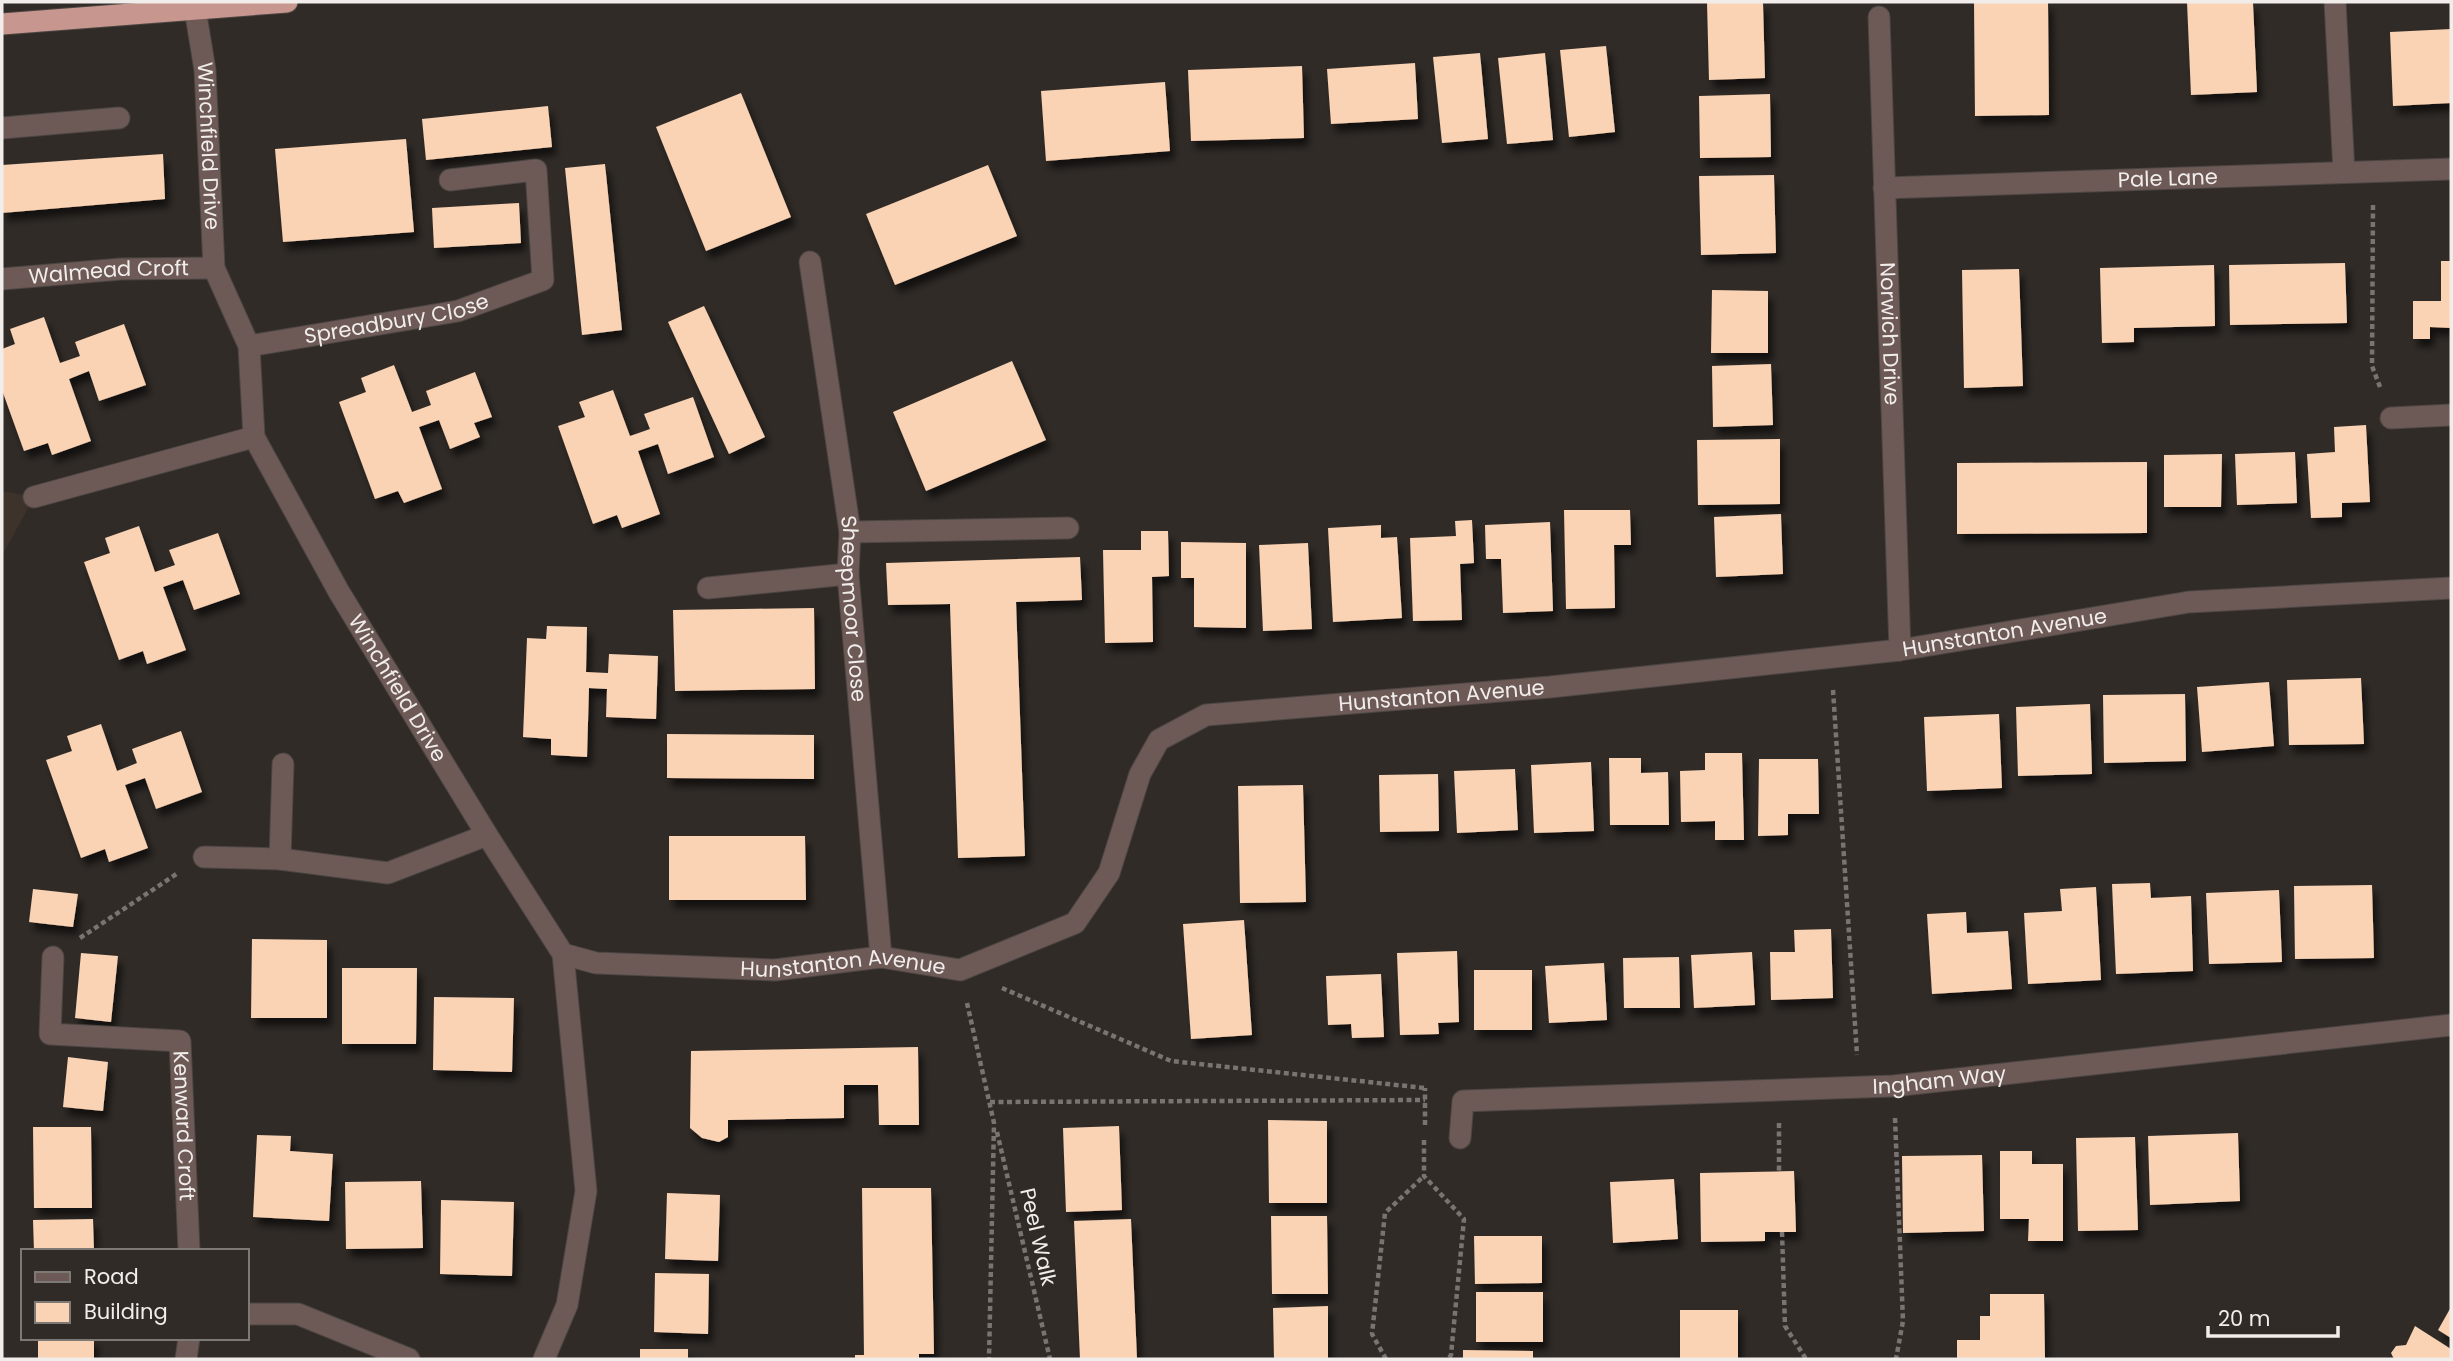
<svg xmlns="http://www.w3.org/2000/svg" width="2453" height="1361" viewBox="0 0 2453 1361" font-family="Poppins,sans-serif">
	<defs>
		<filter id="shadow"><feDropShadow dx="4.5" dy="8" stdDeviation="3.5" flood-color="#0009"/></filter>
	</defs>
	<rect width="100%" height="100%" fill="#302b27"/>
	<path fill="#3e332b" d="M2 491 34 497 2 556Z"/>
	<path fill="#fad2b4" filter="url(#shadow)" d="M1707 2H1763L1765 78 1709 80Z
		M1974 2H2048L2049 115 1975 116Z
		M2187 2H2253L2257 92 2191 95Z
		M2451 29V103L2393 106 2390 32Z
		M1606 46 1615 132 1569 137 1560 50Z
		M1480 53 1488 139 1442 143 1433 57Z
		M1545 53 1553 140 1507 144 1498 58Z
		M1415 63 1418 119 1331 124 1327 69Z
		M1302 66 1304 138 1191 141 1188 70Z
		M1165 82 1170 151 1046 161 1041 91Z
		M741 93 791 217 706 251 656 127Z
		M1770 94 1771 157 1700 158 1699 96Z
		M548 106 552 147 426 160 422 119Z
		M406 139 414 232 283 242 275 149Z
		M163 154 165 199 2 213V165Z
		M605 164 622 330 582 335 565 168Z
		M988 165 1017 236 895 285 866 214Z
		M1774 175 1776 253 1701 255 1699 176Z
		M519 203 521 243 434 248 432 208Z
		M2441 261H2451V328L2430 327V339H2413V301H2441Z
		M2345 263 2347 323 2230 325 2229 265Z
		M2214 265 2215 326 2134 328V342L2102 343 2100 268Z
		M2019 269 2023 386 1964 388 1962 270Z
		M1712 290 1768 291V353H1711Z
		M704 306 765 437 729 454 668 322Z
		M44 317 60 363 80 356 75 342 124 324 146 385 99 401 89 371 69 379 91 441 52 455 48 443 24 451 2 390V349L15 344 10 329Z
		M1012 361 1046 440 926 491 893 412Z
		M1771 364 1773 425 1713 427 1712 366Z
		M394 365 412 412 431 405 426 391 475 372 492 417 474 423 480 437 450 449 439 420 419 427 442 489 404 503 398 491 375 499 339 402 366 392 361 378Z
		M613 390 630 436 650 429 644 414 693 397 714 457 668 474 658 444 638 451 660 514 622 528 617 515 593 524 558 426 585 417 579 402Z
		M2366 425 2370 502 2342 503V517L2311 518 2307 454 2335 452 2334 427Z
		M1780 439V504L1698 505 1697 440Z
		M2295 452 2297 503 2237 505 2235 454Z
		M2222 454 2221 507H2164V455Z
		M2147 462V533L1957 534V463Z
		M1564 510H1630L1631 545H1614L1615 608 1566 609Z
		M1781 514 1783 574 1716 577 1714 517Z
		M1472 520 1474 563 1460 564 1462 620 1413 621 1410 538 1456 536 1455 521Z
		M1550 522 1553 611 1503 613 1501 559H1486L1485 525Z
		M1381 525V538L1397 537 1402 618 1333 622 1328 528Z
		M139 526 155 572 175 565 169 550 218 533 240 594 194 610 183 580 163 587 186 650 147 664 143 651 119 660 84 562 110 553 105 538Z
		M1141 531H1168L1169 576 1152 577 1153 642 1105 643 1103 550H1141Z
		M1181 542 1246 543V628L1194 627V578H1181Z
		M1308 543 1312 629 1263 631 1259 545Z
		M1080 557 1082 600 1016 602 1025 856 958 858 950 604 888 605 886 563Z
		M814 608 815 689 675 691 673 610Z
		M547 626 587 627 586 672 608 673 609 654 658 656 656 719 606 717 607 689 589 688 587 757 551 755V739L523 737 527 638 546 639Z
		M2361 678 2364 744 2289 745 2287 680Z
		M2269 682 2274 746 2202 752 2197 687Z
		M2185 694 2186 761 2104 763 2103 695Z
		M2090 704 2092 774 2018 776 2016 707Z
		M1999 714 2002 788 1927 791 1924 717Z
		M101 724 117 771 137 763 132 749 181 731 202 792 156 809 145 778 125 785 148 848 109 862 105 849 81 858 46 760 72 751 67 736Z
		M667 734 814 735V779L667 778Z
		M1705 753H1742L1744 840H1715V821L1681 822 1680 771 1705 770Z
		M1609 758H1641V773L1668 772 1669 825H1610Z
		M1759 759H1818L1819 814H1788V835L1758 836Z
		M1591 762 1594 831 1534 833 1531 765Z
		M1515 769 1518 830 1457 833 1454 771Z
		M1438 774 1439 831 1380 832 1379 775Z
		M1303 785 1306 902 1240 903 1238 786Z
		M669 836H805L806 900H669Z
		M2150 883 2151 898 2191 896 2193 971 2116 974 2112 884Z
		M2372 885 2374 958 2295 959 2294 886Z
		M2096 887 2101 980 2028 984 2024 913 2062 911 2060 889Z
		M33 889 78 894 73 927 29 922Z
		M2279 890 2282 962 2209 964 2206 893Z
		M1966 912 1967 933 2008 931 2012 989 1932 994 1927 914Z
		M1244 920 1252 1035 1191 1039 1183 924Z
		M1831 929 1833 998 1771 1000 1770 952H1795L1794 930Z
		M252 939 327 940V1018H251Z
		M1457 951 1459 1022 1438 1023 1439 1034 1400 1035 1397 953Z
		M1752 952 1755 1005 1694 1008 1691 955Z
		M81 953 118 956 111 1022 75 1018Z
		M1679 957 1680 1008H1624L1623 958Z
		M1604 963 1607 1020 1549 1023 1545 966Z
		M342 968H417L416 1044H342Z
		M1474 970H1532V1030H1474Z
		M1381 974 1384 1037 1352 1038 1351 1024 1328 1025 1326 976Z
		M434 997 514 998 512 1072 433 1070Z
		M918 1047 919 1125H879L878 1085H844V1118L728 1120V1137L719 1142 702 1138 690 1128 691 1051Z
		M68 1057 108 1062 103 1111 63 1107Z
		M1268 1120 1327 1121V1203H1269Z
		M1119 1126 1122 1210 1066 1212 1063 1128Z
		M33 1127H91L92 1208H34Z
		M2238 1133 2240 1201 2150 1205 2148 1136Z
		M257 1135 291 1136 290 1151 333 1154 329 1221 253 1217Z
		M2135 1137 2138 1230 2078 1231 2076 1138Z
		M2000 1151H2032V1164H2063V1241H2028L2029 1219H2000Z
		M1982 1155 1984 1231 1903 1233 1902 1156Z
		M1794 1171 1796 1232H1765V1241L1701 1242 1700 1173Z
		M1674 1179 1678 1239 1613 1243 1610 1182Z
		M421 1181 423 1248 346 1249 345 1182Z
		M862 1188H931L934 1354H919V1359H855V1355H864Z
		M667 1193 720 1195 718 1261 665 1259Z
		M441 1200 514 1202 512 1276 440 1274Z
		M1271 1216H1327L1328 1294H1272Z
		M93 1219 94 1251H34L33 1220Z
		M1131 1219 1137 1359H1080L1074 1221Z
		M1474 1236H1542V1283L1475 1284Z
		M655 1273 709 1274 708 1334 654 1332Z
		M1476 1292H1543V1342H1476Z
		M1990 1294H2044L2045 1359H1957V1340H1980V1316H1990Z
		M1328 1306V1359H1274L1273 1308Z
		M2451 1307V1338L2438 1330Z
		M1680 1310H1738V1359H1680Z
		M2415 1326 2451 1349V1359H2394L2391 1353 2396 1346 2406 1345Z
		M38 1338H94V1359H38Z
		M640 1349H688V1359H640Z
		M1463 1350 1533 1351V1359H1463Z"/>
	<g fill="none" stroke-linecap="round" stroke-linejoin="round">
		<g stroke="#4b4642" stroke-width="23">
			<g id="minor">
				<path d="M2335 2 2344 172"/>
				<path id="s1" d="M195 9 205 70 214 268 249 346 254 437 339 592 487 835 563 954 586 1191 567 1305 544 1359"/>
				<path id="s2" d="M1879 17 1900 650"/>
				<path d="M2 128 119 118"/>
				<path id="s3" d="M1884 188 2451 169"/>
				<path id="s4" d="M810 262 850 532 848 574 881 957"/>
				<path id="s5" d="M2 279 121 269 214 268"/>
				<path id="s6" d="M249 346 458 311 543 280 536 170 450 180"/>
				<path d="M2391 418 2451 415"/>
				<path d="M34 497 254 437"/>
				<path d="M850 532 1068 528"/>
				<path d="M708 588 848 574"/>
				<path d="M204 857 280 859 388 873 487 835"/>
				<path d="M280 859 283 764"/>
				<path id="s7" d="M563 954 596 963 775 970 881 957 960 970 1075 923 1109 873 1140 774 1159 740 1206 715 1550 687 1900 650 2189 602 2451 588"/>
				<path id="s8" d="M53 957 50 1034 180 1041 189 1251"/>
				<path id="s9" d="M1460 1138 1463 1101 1893 1086 2451 1025"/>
				<path d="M247 1314H298L409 1359"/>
				<path d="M186 1359 189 1338"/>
			</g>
		</g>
		<g stroke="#4b4642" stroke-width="23">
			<path id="highway" d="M2 24 287 2"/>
		</g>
		<path stroke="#797471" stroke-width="4.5" stroke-dasharray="5 3.5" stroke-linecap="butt" d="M2373 205 2372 366 2380 387
			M1833 690 1857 1055
			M80 938 178 873
			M1002 988 1171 1061 1425 1088
			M967 1003 994 1123 989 1359
			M990 1102 1425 1100
			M1895 1118 1903 1321 1896 1359
			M1779 1123V1171
			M1425 1125V1088
			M997 1132 1050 1359
			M1424 1140V1176L1464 1219 1451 1355 1448 1359
			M1782 1232 1785 1326 1806 1359
			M1386 1359 1372 1334 1385 1213 1424 1176"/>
		<use href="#minor" stroke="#6d5956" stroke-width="21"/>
		<use href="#highway" stroke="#c7968e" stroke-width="21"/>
	</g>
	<g text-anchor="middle" stroke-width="7" stroke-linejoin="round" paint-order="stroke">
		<g font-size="21" fill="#f1edeb" stroke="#302b27">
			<text dy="7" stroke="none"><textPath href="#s1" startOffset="138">Winchfield Drive</textPath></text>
			<text dy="7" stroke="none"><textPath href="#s3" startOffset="284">Pale Lane</textPath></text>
			<text dy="7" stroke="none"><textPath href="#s5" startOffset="107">Walmead Croft</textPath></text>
			<text dy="7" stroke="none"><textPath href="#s6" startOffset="150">Spreadbury Close</textPath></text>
			<text dy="7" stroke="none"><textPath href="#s2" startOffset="317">Norwich Drive</textPath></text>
			<text dy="7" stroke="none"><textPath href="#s4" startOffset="350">Sheepmoor Close</textPath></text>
			<text dy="7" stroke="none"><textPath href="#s7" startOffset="1584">Hunstanton Avenue</textPath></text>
			<text dy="7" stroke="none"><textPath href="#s1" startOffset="726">Winchfield Drive</textPath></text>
			<text dy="7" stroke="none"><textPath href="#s7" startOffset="1017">Hunstanton Avenue</textPath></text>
			<text dy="7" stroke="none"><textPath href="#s7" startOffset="282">Hunstanton Avenue</textPath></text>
			<text dy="7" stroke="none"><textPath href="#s9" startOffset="514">Ingham Way</textPath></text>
			<text dy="7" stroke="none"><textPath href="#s8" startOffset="292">Kenward Croft</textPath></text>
			<text transform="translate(1038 1237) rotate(77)" y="7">Peel Walk</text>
		</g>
	</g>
	<rect width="2453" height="1361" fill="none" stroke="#f1edeb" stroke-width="7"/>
	<rect x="21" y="1249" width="228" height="91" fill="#302b27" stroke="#7d7975" stroke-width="2"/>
	<rect x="35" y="1272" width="35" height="10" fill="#6d5956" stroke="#7d7975" stroke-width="2"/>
	<text x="84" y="1284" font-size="21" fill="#f1edeb">Road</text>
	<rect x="35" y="1302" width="35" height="21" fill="#fad2b4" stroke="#7d7975" stroke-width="2"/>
	<text x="84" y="1319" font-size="21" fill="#f1edeb">Building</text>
	<path d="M2208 1326v10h130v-10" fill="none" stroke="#f1edeb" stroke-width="3.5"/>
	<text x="2218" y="1326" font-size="21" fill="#f1edeb" stroke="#302b27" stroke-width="5" paint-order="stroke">20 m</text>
</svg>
